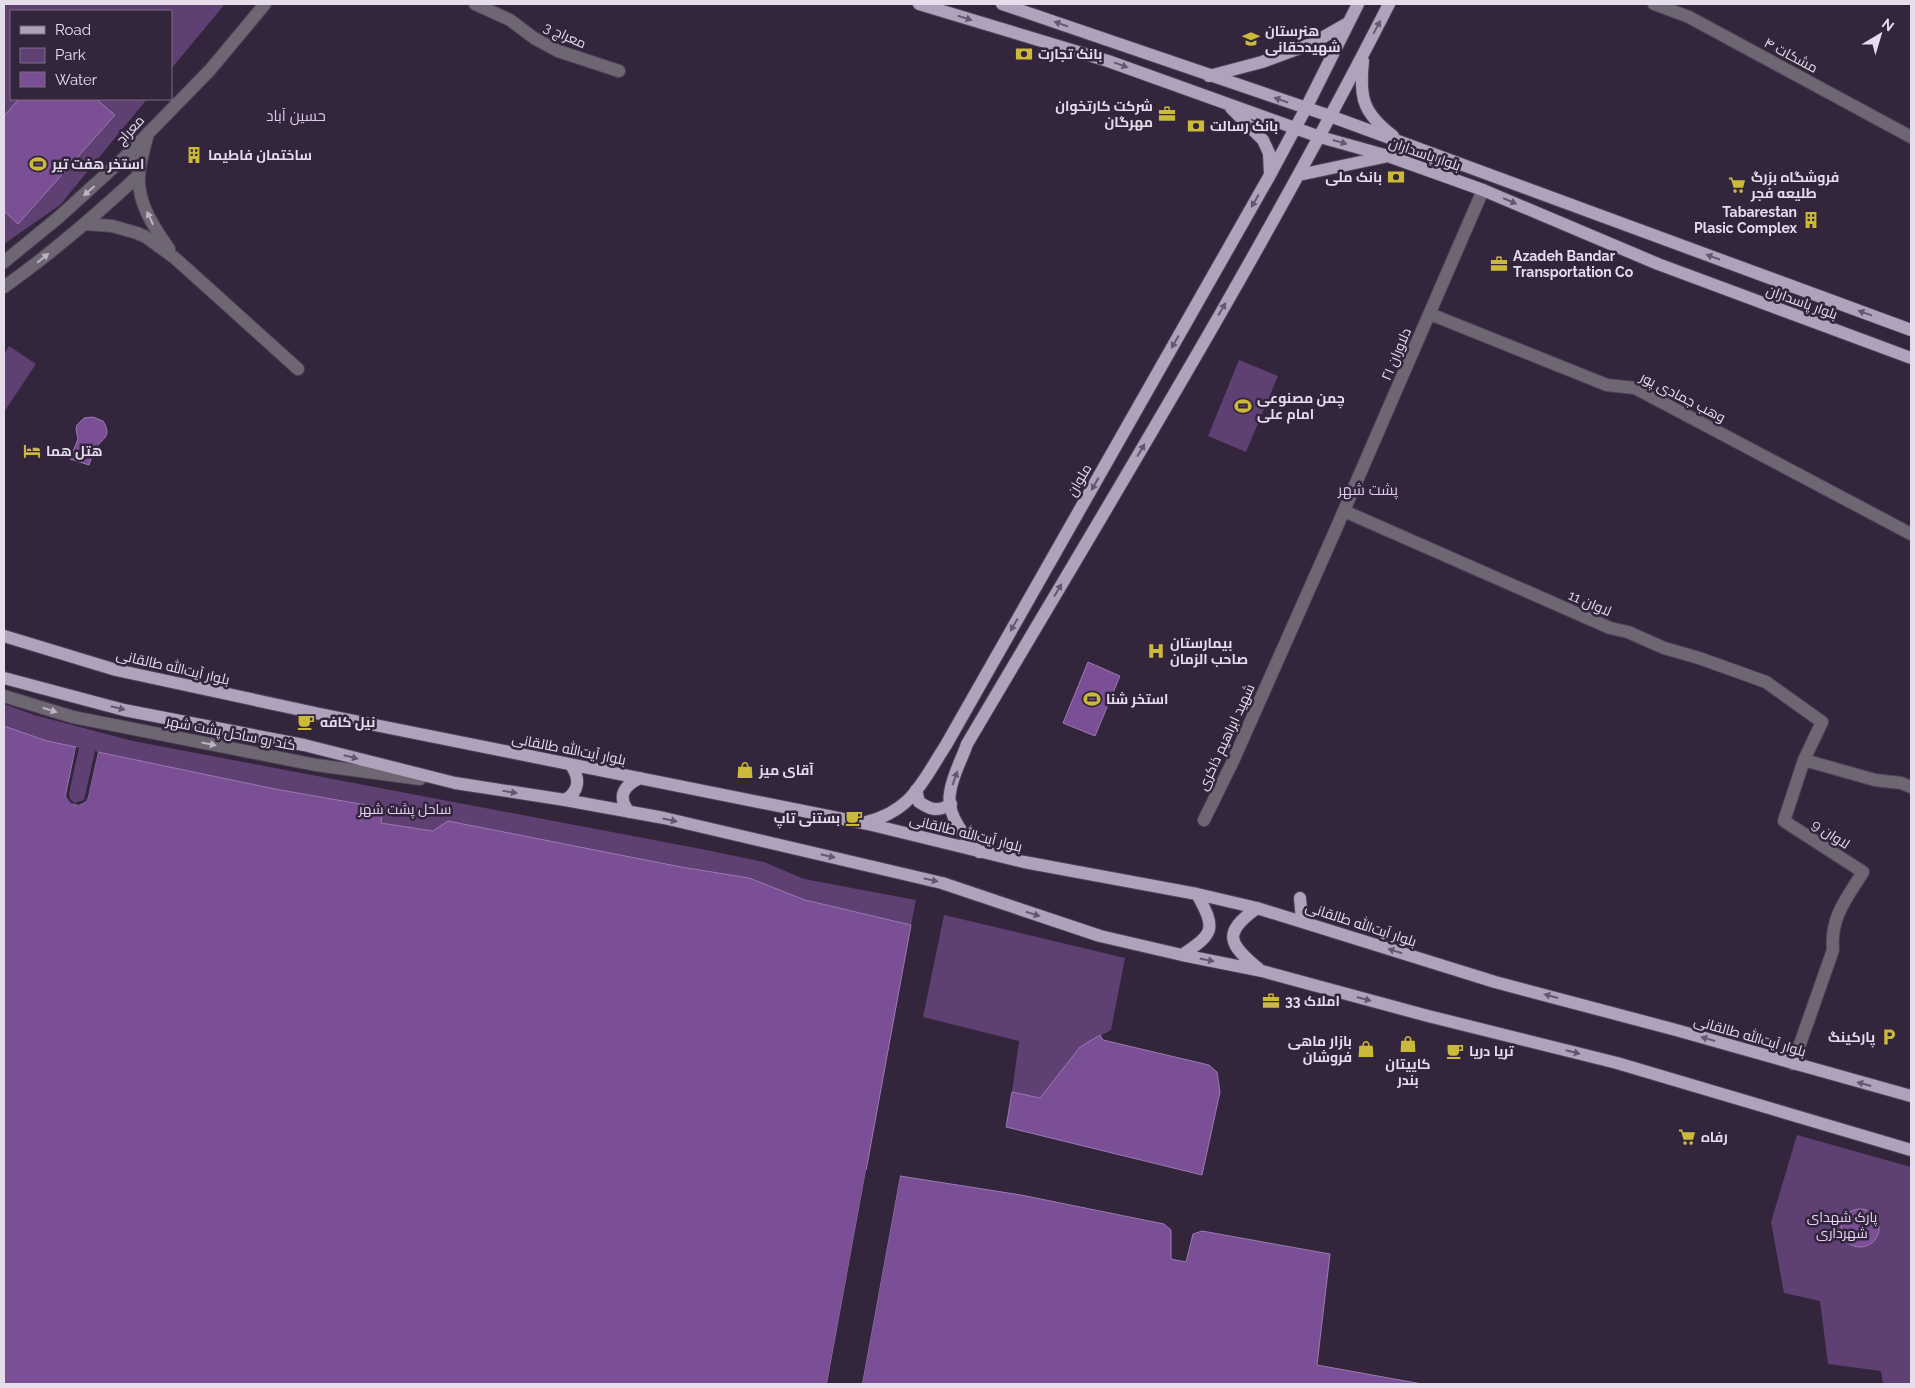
<svg xmlns="http://www.w3.org/2000/svg" width="1915" height="1388" viewBox="0 0 1915 1388" font-family="Raleway,Cairo,sans-serif">
	<rect width="100%" height="100%" fill="#33253c"/>
	<path fill="#5f4072" d="M4 4 224 5 171 69V11H11V99H147L60 205 4 244Z
		M9 346 36 364 4 412V354Z
		M1239 360 1278 376 1246 452 1208 436Z
		M4 704 34 715 133 741 701 849 764 862 804 879 916 900 911 925 805 900 749 878 381 823 383 808 275 789 98 752 86 801 75 805 66 797 76 747 47 741 4 726Z
		M944 915 1125 958 1111 1030 1080 1047 1040 1098 1012 1092 1019 1041 923 1017Z
		M1797 1135 1911 1167V1384H1883L1881 1371 1828 1364 1820 1301 1784 1293 1771 1222Z"/>
	<path fill="#7b4f96" stroke="#9b7ab0" d="M19 99H96L115 115 18 224 4 211V116Z
		M93 417 103 421C113 437 102 438 95 449 92 454 91 460 89 465L70 459 78 439 76 429 77 425 84 418Z
		M1088 662 1120 676 1095 736 1063 723Z
		M4 726 47 741 76 747 66 792V797L75 805 83 804 88 797 98 752 275 789 383 808 381 823 433 831 448 821 681 867 749 878 805 900 911 925 827 1384H4Z
		M1100 1035 1103 1040 1209 1065 1217 1072 1220 1092 1202 1175 1006 1127 1012 1092 1040 1098 1080 1047Z
		M900 1176 1021 1195 1164 1224 1171 1230V1259L1186 1262 1193 1234 1202 1231 1330 1254 1317 1365 1422 1384H862Z
		M1841 1228a19 19 0 1 1 38 0a19 19 0 1 1-38 0Z"/>
	<path fill="#33253c" d="M76 747 79 748 69 793 70 799 75 803 84 800 95 751 98 752 88 797 86 801 79 805 71 803 66 797Z
		M866 1170H869L830 1384H827Z
		M898 1176H900L862 1384H859Z"/>
	<g fill="none" stroke-linecap="round" stroke-linejoin="round">
		<g stroke="#504258" stroke-width="14">
			<path id="minor" d="M475 4 510 20 534 38 558 51 619 71
				M1654 4 1689 17 1911 137
				M148 133C145 146 140 161 139 175 137 203 154 227 169 249
				M85 224 112 226 137 233 146 237 176 259 298 369
				M4 262 59 217 125 157 210 70 265 4
				M4 287C52 253 96 215 139 175 138 165 134 160 125 157
				M1430 314 1607 385 1635 388 1911 534
				M1344 511 1610 628 1628 632 1664 648 1699 658 1766 682 1822 722 1804 760
				M4 696 73 717 316 765 420 779
				M1204 820 1233 761 1336 529 1483 190
				M1793 1064 1833 950C1830 917 1847 898 1863 872L1784 821 1804 760 1875 780 1901 783 1911 787"/>
		</g>
		<g stroke="#504258" stroke-width="14">
			<path id="major" d="M919 4 1108 61 1320 137 1388 156 1483 190 1658 264 1911 358
				M1002 4 1330 116 1911 330
				M1363 61C1359 98 1363 113 1393 136
				M1209 76 1262 62 1311 44 1348 23
				M1231 108 1263 140 1269 153 1270 175
				M1299 175 1384 157
				M4 636 116 670 320 714 868 824 1024 862 1197 894 1257 908 1495 982 1676 1030 1911 1096
				M4 678 124 710 304 745 455 783 565 800 664 818 942 883 1100 936 1182 955 1262 971 1428 1016 1617 1063 1911 1150
				M916 790 919 802C931 810 938 812 951 804
				M565 800C580 791 580 778 571 765
				M629 812C617 797 623 786 640 778
				M866 822C912 811 922 782 946 745L1270 175 1306 108 1358 4
				M979 852C965 837 946 815 950 793 952 776 962 759 967 744 1111 500 1260 257 1389 4
				M1300 898 1302 921
				M1257 908C1222 933 1228 944 1259 969
				M1182 955C1215 933 1216 929 1197 894"/>
		</g>
		<use href="#minor" stroke="#6e6773" stroke-width="12"/>
		<use href="#major" stroke="#b1a2bb" stroke-width="12"/>
	</g>
	<defs><path id="oneway-solid" d="M-6-.8H1V-3.2L6.5 0L1 3.2V.8H-6Z" transform="scale(1.25)"/></defs>
	<g fill="#65576f">
		<use href="#oneway-solid" transform="translate(965 18) rotate(17)"/>
		<use href="#oneway-solid" transform="translate(1061 24) rotate(-161)"/>
		<use href="#oneway-solid" transform="translate(1377 27) rotate(-62)"/>
		<use href="#oneway-solid" transform="translate(1121 65) rotate(20)"/>
		<use href="#oneway-solid" transform="translate(1281 100) rotate(-161)"/>
		<use href="#oneway-solid" transform="translate(1340 142) rotate(16)"/>
		<use href="#oneway-solid" transform="translate(1255 201) rotate(120)"/>
		<use href="#oneway-solid" transform="translate(1510 201) rotate(23)"/>
		<use href="#oneway-solid" transform="translate(1713 257) rotate(-160)"/>
		<use href="#oneway-solid" transform="translate(1222 309) rotate(-60)"/>
		<use href="#oneway-solid" transform="translate(1865 313) rotate(-160)"/>
		<use href="#oneway-solid" transform="translate(1175 342) rotate(120)"/>
		<use href="#oneway-solid" transform="translate(1141 450) rotate(-60)"/>
		<use href="#oneway-solid" transform="translate(1095 484) rotate(120)"/>
		<use href="#oneway-solid" transform="translate(1058 590) rotate(-59)"/>
		<use href="#oneway-solid" transform="translate(1014 625) rotate(120)"/>
		<use href="#oneway-solid" transform="translate(118 708) rotate(14)"/>
		<use href="#oneway-solid" transform="translate(351 757) rotate(14)"/>
		<use href="#oneway-solid" transform="translate(955 778) rotate(-71)"/>
		<use href="#oneway-solid" transform="translate(510 792) rotate(9)"/>
		<use href="#oneway-solid" transform="translate(670 820) rotate(12)"/>
		<use href="#oneway-solid" transform="translate(828 856) rotate(13)"/>
		<use href="#oneway-solid" transform="translate(931 880) rotate(13)"/>
		<use href="#oneway-solid" transform="translate(1033 914) rotate(18)"/>
		<use href="#oneway-solid" transform="translate(1395 951) rotate(-162)"/>
		<use href="#oneway-solid" transform="translate(1207 960) rotate(11)"/>
		<use href="#oneway-solid" transform="translate(1551 996) rotate(-165)"/>
		<use href="#oneway-solid" transform="translate(1364 999) rotate(15)"/>
		<use href="#oneway-solid" transform="translate(1708 1039) rotate(-164)"/>
		<use href="#oneway-solid" transform="translate(1573 1052) rotate(14)"/>
		<use href="#oneway-solid" transform="translate(1864 1084) rotate(-165)"/>
	</g>
	<g fill="#bcb4c2">
		<use href="#oneway-solid" transform="translate(89 191) rotate(139)"/>
		<use href="#oneway-solid" transform="translate(150 218) rotate(-115)"/>
		<use href="#oneway-solid" transform="translate(43 258) rotate(-39)"/>
		<use href="#oneway-solid" transform="translate(50 710) rotate(17)"/>
		<use href="#oneway-solid" transform="translate(209 744) rotate(11)"/>
	</g>
	<defs>
		<g id="school-bare" transform="scale(1.35)"><path d="M0-5L7-2L0 1L-7-2ZM-4 1L0 2.5L4 1V4Q0 6-4 4Z" fill="#cbb939" stroke="#33253c" stroke-width="2.5" paint-order="stroke"/></g>
		<g id="bank-bare" transform="scale(1.35)"><path d="M-6-4H6V4H-6ZM0-2.3a2.3 2.3 0 1 0 0 4.6a2.3 2.3 0 1 0 0-4.6Z" fill="#cbb939" stroke="#33253c" stroke-width="2.5" paint-order="stroke"/></g>
		<g id="office-bare" transform="scale(1.35)"><path d="M-6-3h4V-5.5h4V-3h4V5H-6ZM-1-4.5V-3h2v-1.5ZM-6 0V1H6V0Z" fill="#cbb939" stroke="#33253c" stroke-width="2.5" paint-order="stroke"/></g>
		<g id="building-bare" transform="scale(1.35)"><path d="M-4-6H4V6H1V3H-1V6H-4ZM-2.5-4.3h1.7v1.8h-1.7ZM.8-4.3h1.7v1.8H.8ZM-2.5-1h1.7V.8h-1.7ZM.8-1h1.7V.8H.8Z" fill="#cbb939" stroke="#33253c" stroke-width="2.5" paint-order="stroke"/></g>
		<g id="stadium-bare" transform="scale(1.35)"><path d="M0-5a6.5 5 0 1 0 0 10a6.5 5 0 1 0 0-10ZM-3.5-1.8h7v3.6h-7Z" fill="#cbb939" stroke="#33253c" stroke-width="2.5" paint-order="stroke"/></g>
		<g id="supermarket-bare" transform="scale(1.35)"><path d="M-6-5.5h2.5l.6 2H6L4.5 2H-2.5L-4.4-4H-6ZM-1.5 3.2a1.3 1.3 0 1 0 .1 0ZM3 3.2a1.3 1.3 0 1 0 .1 0Z" fill="#cbb939" stroke="#33253c" stroke-width="2.5" paint-order="stroke"/></g>
		<g id="hotel-bare" transform="scale(1.35)"><path d="M-6-4.5h1.5V1H6V5H4.5V3h-9V5H-6ZM-4 0a1.8 1.8 0 1 1 3.6 0ZM.5 0V-2.5h3Q6-2.5 6 0Z" fill="#cbb939" stroke="#33253c" stroke-width="2.5" paint-order="stroke"/></g>
		<g id="hospital-bare" transform="scale(1.35)"><path d="M-5-5h3v3.5h4V-5h3V5h-3V1.5h-4V5h-3Z" fill="#cbb939" stroke="#33253c" stroke-width="2.5" paint-order="stroke"/></g>
		<g id="cafe-bare" transform="scale(1.35)"><path d="M-5.5-4.5H6V0H3Q3 3.5 0 3.5H-2.5Q-5.5 3.5-5.5 0ZM3-3.2v2h1.7v-2ZM-6 4.5H4V6H-6Z" fill="#cbb939" stroke="#33253c" stroke-width="2.5" paint-order="stroke"/></g>
		<g id="shop-bare" transform="scale(1.35)"><path d="M-5-2.5h2.3a2.7 3.5 0 0 1 5.4 0H5L5.5 6h-11ZM-1.5-2.5h3a1.5 2.3 0 0 0-3 0Z" fill="#cbb939" stroke="#33253c" stroke-width="2.5" paint-order="stroke"/></g>
		<g id="parking-bare" transform="scale(1.35)"><path d="M-3.5-5.5H1a3.5 3.5 0 0 1 0 7H-1V5.5H-3.5ZM-1-3.4V-.6H.8a1.4 1.4 0 0 0 0-2.8Z" fill="#cbb939" stroke="#33253c" stroke-width="2.5" paint-order="stroke"/></g>
	</defs>
	<g fill-rule="evenodd">
		<use href="#school-bare" x="1251" y="39"/>
		<use href="#bank-bare" x="1024" y="54"/>
		<use href="#office-bare" x="1167" y="114"/>
		<use href="#bank-bare" x="1196" y="126"/>
		<use href="#building-bare" x="194" y="155"/>
		<use href="#stadium-bare" x="38" y="164"/>
		<use href="#bank-bare" x="1396" y="177"/>
		<use href="#supermarket-bare" x="1737" y="185"/>
		<use href="#building-bare" x="1811" y="220"/>
		<use href="#office-bare" x="1499" y="264"/>
		<use href="#stadium-bare" x="1243" y="406"/>
		<use href="#hotel-bare" x="32" y="451"/>
		<use href="#hospital-bare" x="1156" y="651"/>
		<use href="#stadium-bare" x="1092" y="699"/>
		<use href="#cafe-bare" x="306" y="722"/>
		<use href="#shop-bare" x="745" y="770"/>
		<use href="#cafe-bare" x="854" y="818"/>
		<use href="#office-bare" x="1271" y="1001"/>
		<use href="#parking-bare" x="1889" y="1037"/>
		<use href="#shop-bare" x="1408" y="1044"/>
		<use href="#shop-bare" x="1366" y="1049"/>
		<use href="#cafe-bare" x="1455" y="1051"/>
		<use href="#supermarket-bare" x="1687" y="1137"/>
	</g>
	<g text-anchor="middle" stroke-width="5" stroke-linejoin="round" paint-order="stroke">
		<g font-size="14" font-weight="bold" fill="#e6ddec" stroke="#33253c" text-anchor="start">
			<text x="1265" y="36">هنرستان<tspan x="1265" dy="16">شهیدحقانی</tspan></text>
			<text x="1038" y="59">بانک تجارت</text>
			<text x="1153" y="111" text-anchor="end">شرکت کارتخوان<tspan x="1153" dy="16">مهرگان</tspan></text>
			<text x="1210" y="131">بانک رسالت</text>
			<text x="208" y="160">ساختمان فاطیما</text>
			<text x="52" y="169">استخر هفت تیر</text>
			<text x="1382" y="182" text-anchor="end">بانک ملی</text>
			<text x="1751" y="182">فروشگاه بزرگ<tspan x="1751" dy="16">طلیعه فجر</tspan></text>
			<text x="1797" y="217" text-anchor="end">Tabarestan<tspan x="1797" dy="16">Plasic Complex</tspan></text>
			<text x="1513" y="261">Azadeh Bandar<tspan x="1513" dy="16">Transportation Co</tspan></text>
			<text x="1257" y="403">چمن مصنوعی<tspan x="1257" dy="16">امام علی</tspan></text>
			<text x="46" y="456">هتل هما</text>
			<text x="1170" y="648">بیمارستان<tspan x="1170" dy="16">صاحب الزمان</tspan></text>
			<text x="1106" y="704">استخر شنا</text>
			<text x="320" y="727">نیل کافه</text>
			<text x="759" y="775">آقای میز</text>
			<text x="840" y="823" text-anchor="end">بستنی تاپ</text>
			<text x="1285" y="1006">املاک 33</text>
			<text x="1875" y="1042" text-anchor="end">پارکینگ</text>
			<text x="1352" y="1046" text-anchor="end">بازار ماهی<tspan x="1352" dy="16">فروشان</tspan></text>
			<text x="1469" y="1056">تریا دریا</text>
			<text x="1408" y="1069" text-anchor="middle">کاپیتان<tspan x="1408" dy="16">بندر</tspan></text>
			<text x="1701" y="1142">رفاه</text>
		</g>
		<g font-size="14" fill="#e6ddec" stroke="#33253c">
			<text transform="translate(565 35) rotate(24)" y="5">معراج 3</text>
			<text transform="translate(1791 55) rotate(28)" y="5">مشکات ۴</text>
			<text transform="translate(130 130) rotate(-47)" y="5">معراج</text>
			<text transform="translate(1425 154) rotate(19)" y="5">بلوار پاسداران</text>
			<text transform="translate(1802 302) rotate(20)" y="5">بلوار پاسداران</text>
			<text transform="translate(1396 354) rotate(-67)" y="5">دلاوران ۲۱</text>
			<text transform="translate(1683 397) rotate(27)" y="5">وهب جمادی پور</text>
			<text transform="translate(1079 480) rotate(-60)" y="5">ملوان</text>
			<text transform="translate(1590 603) rotate(23)" y="5">لاوان 11</text>
			<text transform="translate(173 667) rotate(13)" y="5">بلوار آیت‌الله طالقانی</text>
			<text transform="translate(231 733) rotate(11)" y="5">کند رو ساحل پشت شهر</text>
			<text transform="translate(1226 737) rotate(-65)" y="5">شهید ابراهیم ذاکری</text>
			<text transform="translate(569 749) rotate(11)" y="5">بلوار آیت‌الله طالقانی</text>
			<text transform="translate(966 833) rotate(14)" y="5">بلوار آیت‌الله طالقانی</text>
			<text transform="translate(1831 834) rotate(33)" y="5">لاوان 9</text>
			<text transform="translate(1361 924) rotate(18)" y="5">بلوار آیت‌الله طالقانی</text>
			<text transform="translate(1750 1036) rotate(16)" y="5">بلوار آیت‌الله طالقانی</text>
		</g>
		<g font-size="14" fill="#e8d1f9" stroke="#33253c">
			<text x="405" y="814">ساحل پشت شهر</text>
			<text x="1842" y="1222">پارک شهدای<tspan x="1842" dy="16">شهرداری</tspan></text>
		</g>
		<g font-size="15" fill="#ddcbe9" stroke="#33253c">
			<text x="296" y="121">حسین آباد</text>
			<text x="1368" y="495">پشت شهر</text>
		</g>
	</g>
	<rect width="1915" height="1388" fill="none" stroke="#e6ddec" stroke-width="10"/>
	<rect x="10" y="10" width="162" height="90" fill="#33253c" stroke="#7b6f82"/>
	<rect x="20" y="26" width="25" height="8" fill="#b1a2bb" stroke="#7b6f82"/>
	<text x="55" y="35" font-size="15" fill="#e6ddec">Road</text>
	<rect x="20" y="48" width="25" height="15" fill="#5f4072" stroke="#7b6f82"/>
	<text x="55" y="60" font-size="15" fill="#e6ddec">Park</text>
	<rect x="20" y="72" width="25" height="15" fill="#7b4f96" stroke="#7b6f82"/>
	<text x="55" y="85" font-size="15" fill="#e6ddec">Water</text>
	<g transform="translate(1880 35) rotate(38)" stroke="#33253c" stroke-width="4" paint-order="stroke">
	<path d="M0-4L9 19L0 12L-9 19Z" fill="#e6ddec"/>
	<text y="-8" font-size="14" font-weight="bold" text-anchor="middle" fill="#e6ddec">N</text>
	</g>
</svg>
